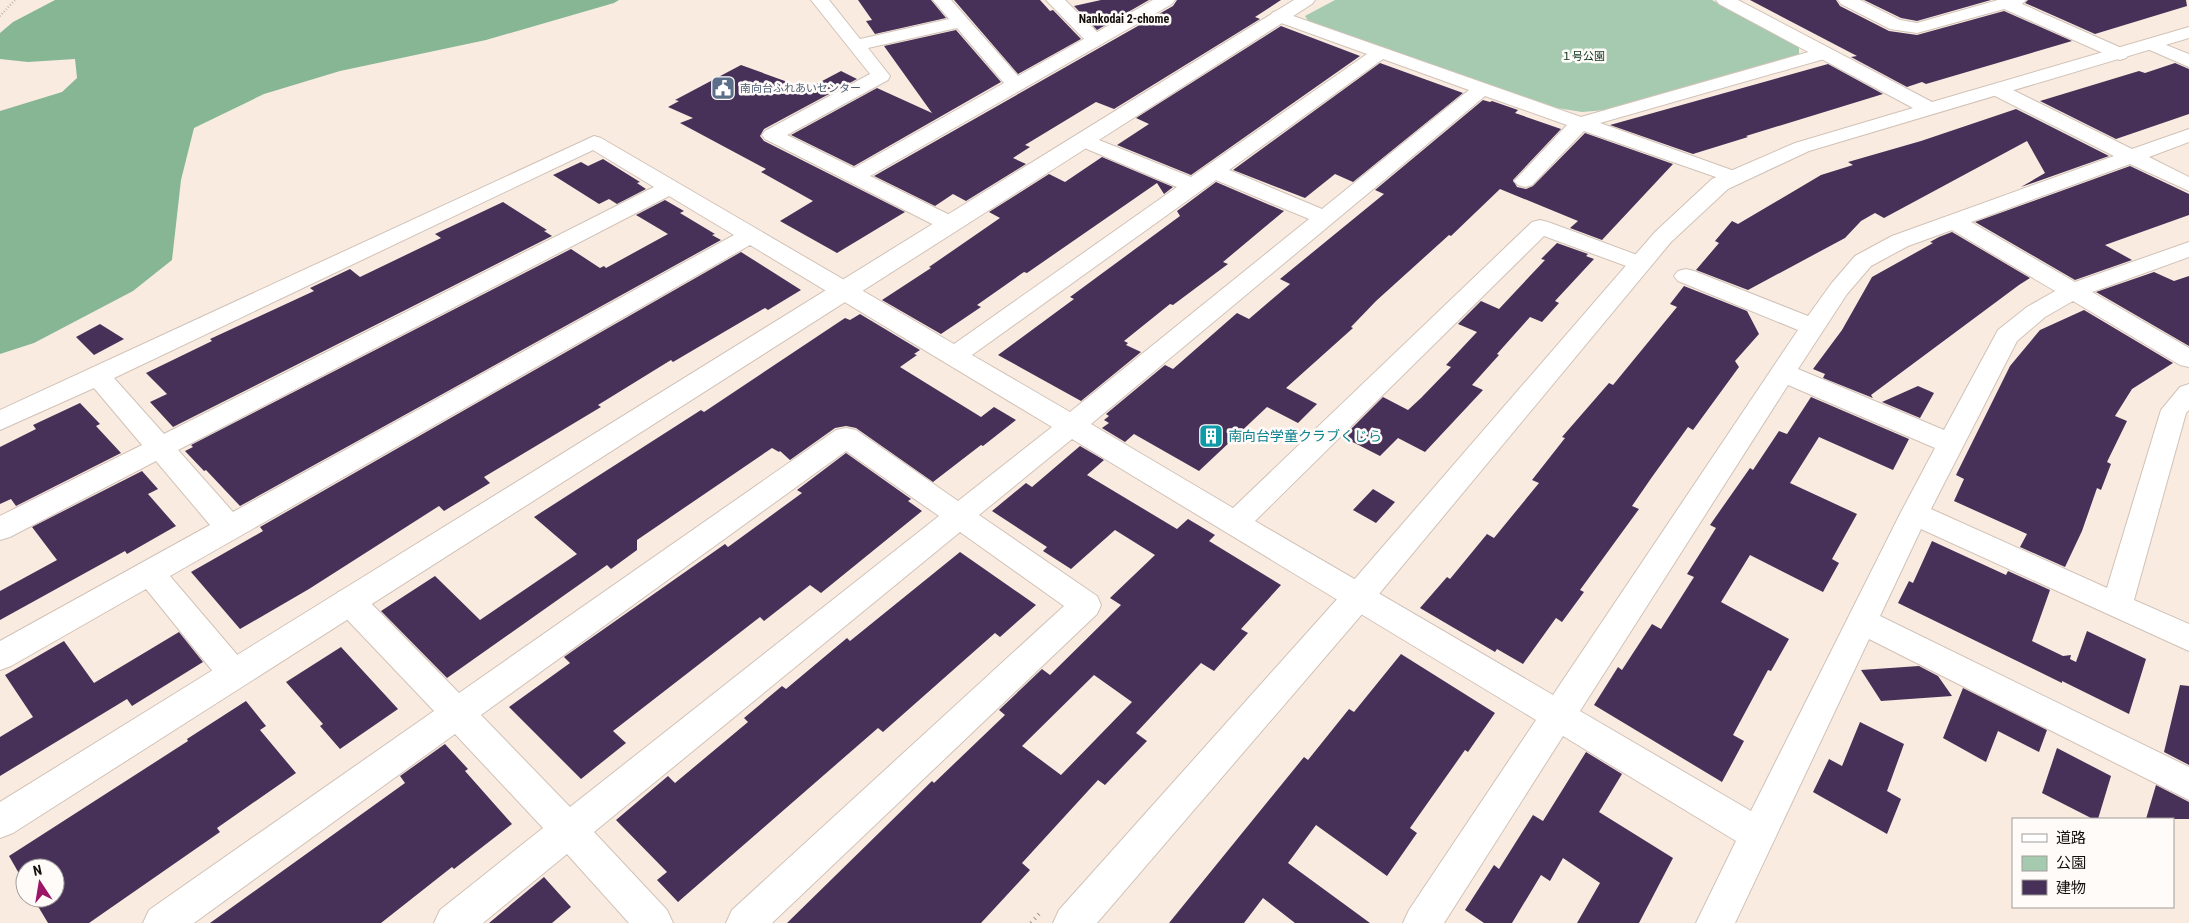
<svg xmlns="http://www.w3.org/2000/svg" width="2189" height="923" viewBox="0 0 2189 923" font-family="'Roboto Condensed','Noto Sans JP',sans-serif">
	<rect width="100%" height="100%" fill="#faebe0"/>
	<path fill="#a5caaf" d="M1335 0H1712L1799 47V56L1606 110 1582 112 1557 108 1309 22 1305 16Z"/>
	<path fill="#87b694" d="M55 0H619L614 3 486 40 340 71 264 94 194 128 181 180 172 260 133 291 34 343 0 354V111L62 92 77 78 75 59 28 62 0 59V33L13 22Z"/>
	<path fill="#473158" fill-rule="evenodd" d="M858 0H931L946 18 875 34 866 21 872 20Z
		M954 0H1040L1050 11 1053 10 1081 39 1018 74Z
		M1101 0H1149L1097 30 1074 6Z
		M1177 0H1281L1255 17 1260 19 1114 109 1096 102 1025 145 1030 147 1013 158 1026 164 966 201 953 194 935 206 874 176 1173 6Z
		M1750 0H1836L1840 6 1889 31 1917 35 2004 11 2072 41 1926 84 1922 82 1907 87 1851 57 1857 56Z
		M1864 0H1991L1917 21 1901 18Z
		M2028 0H2186L2187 6 2095 34 2025 3Z
		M1281 26 1360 56 1191 175 1117 145 1149 124 1136 118Z
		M956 30 1001 82 854 166 791 135 877 88 932 113 884 46Z
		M1380 63 1463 93 1353 182 1335 174 1305 198 1233 170Z
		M2175 63 2189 69V114L2116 139 2040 101 2139 71 2145 73Z
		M1828 64 1883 94 1746 136 1748 137 1693 154 1610 125Z
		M741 65 807 89 841 71 857 79 764 129 760 136 764 141 905 212 837 253 780 221 813 201 761 172 766 169 680 123 693 118 668 107 679 101 675 100Z
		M1483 100 1490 102 1492 101 1518 110 1515 113 1561 129 1513 180 1517 187 1526 189 1533 186 1585 133 1673 164 1602 240 1570 228 1578 221 1500 189 1451 236 1449 235 1376 301 1351 327 1353 328 1286 388 1317 404 1298 423 1267 407 1199 471 1134 434 1125 442 1102 428 1109 423 1104 420 1109 416 1106 414 1165 365 1173 369 1237 313 1249 319 1290 284 1280 279 1384 194 1375 190Z
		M2016 109 2109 156 2021 187 2045 173 2027 141 1884 218 1875 213 1861 221 1845 238 1748 290 1696 270 1719 243 1715 241 1732 221 1738 224 1821 175 1853 165 1848 162 1921 141Z
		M1102 157 1173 187 1164 194 1157 183 1027 273 1024 272 977 305 981 307 941 334 882 300 931 268 929 267 1000 218 989 212 1049 174 1065 182Z
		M603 159 640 182 637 183 646 189 617 204 609 199 599 204 553 175 581 162 588 166Z
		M2130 166 2189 194V215L2105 245 2132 260 2075 280 1975 222Z
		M1216 182 1284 211 1223 262 1228 264 1173 305 1170 304 1124 341 1128 343 1126 345 1141 352 1081 401 998 355 1074 299 1070 297 1180 216 1177 211Z
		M665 200 684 211 680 213 715 234 712 235 721 240 240 506 206 470 204 471 185 451 193 447 191 445 571 249 600 268 604 266 606 268 668 234 636 215Z
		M503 202 547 230 544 231 552 236 173 427 150 402 167 394 146 373 212 341 210 339 314 291 310 288 350 269 360 277 441 238 435 234Z
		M1952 232 2030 278 2019 285 1871 395 1873 398 1823 378 1825 374 1813 369 1842 330 1872 277 1933 243 1930 242 1939 237Z
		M1557 243 1588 254 1586 256 1594 259 1555 301 1559 303 1542 322 1530 317 1497 354 1499 355 1472 385 1483 390 1425 452 1398 438 1380 456 1343 437 1383 397 1408 410 1421 398 1451 367 1446 365 1477 332 1458 324 1481 301 1499 309 1545 260 1541 259Z
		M741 252 801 290 768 310 765 308 673 362 671 360 598 405 601 407 484 477 490 483 444 511 439 506 309 589 240 629 191 572 263 531 260 527Z
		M2154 272 2174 281 2189 276V346L2096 292Z
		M1684 286 1747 311 1759 334 1735 361 1739 367 1693 430 1688 427 1652 477 1632 506 1639 509 1580 590 1584 592 1562 622 1556 618 1523 664 1497 649 1495 652 1420 608 1447 577 1450 579 1487 534 1494 538 1539 483 1532 480 1565 438 1562 437 1609 383 1613 385 1677 307 1670 304Z
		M2084 310 2173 363 2132 389 2115 416 2127 421 2107 462 2111 464 2101 490 2097 488 2082 531 2065 567 2020 547 2027 534 1954 501 1964 479 1956 475 2010 366 2040 330Z
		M860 314 920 350 914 354 917 355 900 367 981 417 994 407 1016 420 983 446 981 445 933 482 856 428 846 426 835 428 790 460 780 451 779 452 772 448 637 540V550L611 569 607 565 447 678 381 611 435 576 480 620 577 554 534 517 701 410 704 412 845 318 850 320Z
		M100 324 124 339 94 355 76 337Z
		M1918 386 1934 393 1920 418 1882 402Z
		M1811 397 1909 439 1893 470 1819 437 1790 483 1857 514 1832 559 1839 563 1823 592 1750 555 1721 602 1789 639 1771 671 1768 670 1733 735 1744 741 1722 782 1594 705 1618 667 1622 670 1652 624 1661 629 1694 577 1687 574 1716 528 1710 525 1750 468 1753 470 1779 431 1787 434Z
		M80 403 100 424 96 426 121 453 16 506 11 499 0 504V447L36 429 33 425Z
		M1080 446 1104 460 1087 475 1177 529 1188 519 1215 535 1209 541 1281 585 1241 629 1248 633 1214 671 1201 663 1136 733 1147 741 1105 785 1098 780 1022 863 1030 870 981 923H787L932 781 934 783 1005 715 999 710 1042 669 1050 675 1121 605 1110 598 1155 555 1115 530 1071 569 1043 551 1047 547 992 511 1026 483 1032 487ZM1094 675 1132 702 1061 775 1022 746Z
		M846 453 911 499 908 501 922 511 821 593 810 585 764 621 760 617 613 731 626 743 581 779 509 707 570 663 564 657 725 544 728 547 802 493 797 490Z
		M142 471 158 489 148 494 176 526 127 554 125 551 0 620V591L57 560 32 527Z
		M1373 489 1395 502 1376 523 1353 510Z
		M1932 541 2006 575 2008 571 2050 590 2032 641 2063 656 2071 655 2070 659 2076 662 2087 631 2146 659 2129 714 2062 681V683L1898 603 1909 581 1913 583Z
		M960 552 1036 605 1000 637 995 633 883 732 878 728 678 902 657 880 667 872 616 820 668 776 675 783 748 722 744 718 782 686 786 689 847 638 850 641Z
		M179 632 203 662 132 706 127 699 0 776V737L33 717 5 675 64 641 94 683Z
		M341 647 398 709 340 749 320 726 323 724 286 682Z
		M1401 654 1495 713 1468 752 1465 750 1410 828 1417 833 1387 876 1316 825 1288 863 1370 923H1295L1263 898 1244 923H1169L1304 757 1308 760 1349 709 1354 712Z
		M1919 666 1938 676 1952 696 1881 701 1861 670Z
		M2180 685 2189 686V765L2164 752Z
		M1963 688 2047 730 2039 752 1998 731 1986 762 1943 738Z
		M246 701 266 726 260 730 296 773 217 828 220 832 89 923H48L33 898H55V868H25V884L9 856 188 741 187 739Z
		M1860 722 1904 744 1887 791 1901 799 1887 834 1813 792 1829 759 1842 766Z
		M445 744 468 769 465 771 512 824 454 869 452 867 381 923H210L405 783 400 776Z
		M2057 748 2111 776 2098 819H2093L2042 793Z
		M1586 752 1622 774 1599 812 1673 858 1639 923H1577L1600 883 1563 858 1550 881 1541 875 1512 923H1484L1465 910 1494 865 1499 869 1533 815 1543 821Z
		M2156 785 2189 802V819H2146Z
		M544 877 571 907 552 923H489Z"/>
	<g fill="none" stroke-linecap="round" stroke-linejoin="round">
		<g stroke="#d1c2b7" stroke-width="2">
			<path id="street" d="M811 0H829L860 39 949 19 933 0H951L1018 76 1084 39 1046 0H1065L1097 32 1153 0H1175L1172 4 870 176 958 219 961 224 958 229 950 231 942 229 765 139 762 135 765 131 870 74ZM957 28 1004 83 854 168 787 135 888 80 890 76 868 48Z
				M1838 0H1860L1900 20 1917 23 1998 0H2026L2022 4 2126 50 2129 54 2126 58 2120 60 2114 58 2004 9 1917 33 1890 29 1841 4Z
				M1279 11 1581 117 1819 49 1825 47 1831 49 1834 53 1831 57 1600 123 1740 173 1744 177 1740 181 1733 183 1584 131 1532 185 1525 187 1518 185 1514 181 1518 177 1567 125 1485 96 1091 424 1233 508 1532 222 1540 220 1548 222 1648 259 1652 264 1648 269 1640 271 1544 236 1255 521 1553 695 1798 330 1678 281 1674 276 1678 271 1686 269 1694 271 1808 316 1831 284 1855 256 1892 236 2114 156 1991 94 1988 90 1991 86 1998 84 2005 86 2132 149 2189 129V142L2149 157 2189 177V191L2130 164 1971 222 2075 282 2189 242V257L2092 292 2189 348V367L2180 365 2073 301 2045 317 2017 341 1931 509 2107 588 2161 410 2180 387 2189 384V410L2186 413 2134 600 2189 624V651L1921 529 1880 616 2189 767V800L1869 639 1735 923H1696L1736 841 1563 736 1444 923H1403L1409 910 1536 720 1072 439 979 515 1097 596 1101 605 1097 614 772 923H726L732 910 1064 606 960 532 594 832 667 910 673 923H629L567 854 483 923H434L440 910 543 828 455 734 194 923H143L149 910 434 711 338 610 334 601 338 592 349 589 360 592 459 693 836 430 846 428 856 430 958 501 1052 427 750 245 170 576 245 664 250 674 245 684 234 688 223 684 146 589 11 666 0 670V641L210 525 156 461 10 537 0 540V516L142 445 94 388 0 430V410L594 136 601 138 954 344 1177 187 1075 144 1072 140 1075 136 1082 134 1089 136 1191 177 1367 54 1273 20 1270 16 1273 12ZM1383 59 1469 90 1322 209 1229 170ZM593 150 654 187 164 434 114 378ZM1216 180 1309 219 1070 412 972 355ZM669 196 734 235 233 512 178 450ZM1952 230 2055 291 2027 307 1998 330 1944 430 1798 369 1847 294 1871 266 1908 246ZM1788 385 1935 448 1900 514 1751 811 1580 711ZM846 451 939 516 570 807 481 715Z
				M2151 39 2189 54V67L2145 48 2142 44 2145 40Z"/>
		</g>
		<g stroke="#d1c2b7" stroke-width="2">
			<path id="secondary" d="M1294 0H1315L1312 4 13 833 0 838V802Z
				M1716 0H1738L1932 102 2189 27V38L1809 151 1728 189 1671 242 1369 606 1097 923H1053L1059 910 1347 588 1655 232 1712 179 1795 143 1913 108 1719 4Z"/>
		</g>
		<path stroke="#9d928a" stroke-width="2.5" stroke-dasharray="0.5 2.5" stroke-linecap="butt" d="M0 16 15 0"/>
		<path stroke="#9d928a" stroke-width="4" stroke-dasharray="1 4.5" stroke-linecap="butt" d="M1031 923 1039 914"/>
		<use href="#street" fill="#fff" fill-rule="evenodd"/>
		<use href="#secondary" fill="#fff" fill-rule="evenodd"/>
	</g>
	<defs>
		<g id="civic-square" transform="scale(1.25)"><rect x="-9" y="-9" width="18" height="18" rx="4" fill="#5c6f8a" stroke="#fefbf9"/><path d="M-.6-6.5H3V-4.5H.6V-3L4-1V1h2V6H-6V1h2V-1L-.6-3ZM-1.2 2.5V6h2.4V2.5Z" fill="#fff"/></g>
		<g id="building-square" transform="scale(1.25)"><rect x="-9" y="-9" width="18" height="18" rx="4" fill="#0f9aa8" stroke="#fefbf9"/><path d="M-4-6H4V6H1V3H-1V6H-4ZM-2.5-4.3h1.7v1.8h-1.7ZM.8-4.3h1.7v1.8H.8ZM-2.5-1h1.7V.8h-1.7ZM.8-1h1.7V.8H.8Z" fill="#fff"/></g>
	</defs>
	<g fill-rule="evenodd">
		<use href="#civic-square" x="723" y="88"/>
		<use href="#building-square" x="1211" y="436"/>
	</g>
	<g text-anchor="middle" stroke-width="5" stroke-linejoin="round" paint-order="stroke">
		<g font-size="11" fill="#0e331c" stroke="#fefbf9">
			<text x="1583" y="60">１号公園</text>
		</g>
		<g font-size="11" fill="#4e5e75" stroke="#fefbf9" text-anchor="start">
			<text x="740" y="92">南向台ふれあいセンター</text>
		</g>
		<g font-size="12" font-weight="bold" fill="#140f0b" stroke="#fefbf9">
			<text x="1124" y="23">Nankodai 2-chome</text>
		</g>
		<g font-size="14" fill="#0d838f" stroke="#fefbf9" text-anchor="start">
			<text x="1228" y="441">南向台学童クラブくじら</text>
		</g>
	</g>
	<rect x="2012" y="818" width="162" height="90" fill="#fefbf9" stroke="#a09d9a"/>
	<rect x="2022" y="834" width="25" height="8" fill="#ffffff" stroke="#a09d9a"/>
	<text x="2056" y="843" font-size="15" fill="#140f0b">道路</text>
	<rect x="2022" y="856" width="25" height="15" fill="#a5caaf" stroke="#a09d9a"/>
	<text x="2056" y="868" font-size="15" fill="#140f0b">公園</text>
	<rect x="2022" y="880" width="25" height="15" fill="#473158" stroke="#a09d9a"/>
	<text x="2056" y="893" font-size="15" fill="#140f0b">建物</text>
	<g transform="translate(40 883) rotate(348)"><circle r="24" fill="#fefbf9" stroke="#a09d9a"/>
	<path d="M0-4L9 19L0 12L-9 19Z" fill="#9c1566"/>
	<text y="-8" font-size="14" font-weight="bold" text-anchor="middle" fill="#140f0b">N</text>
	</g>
</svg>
